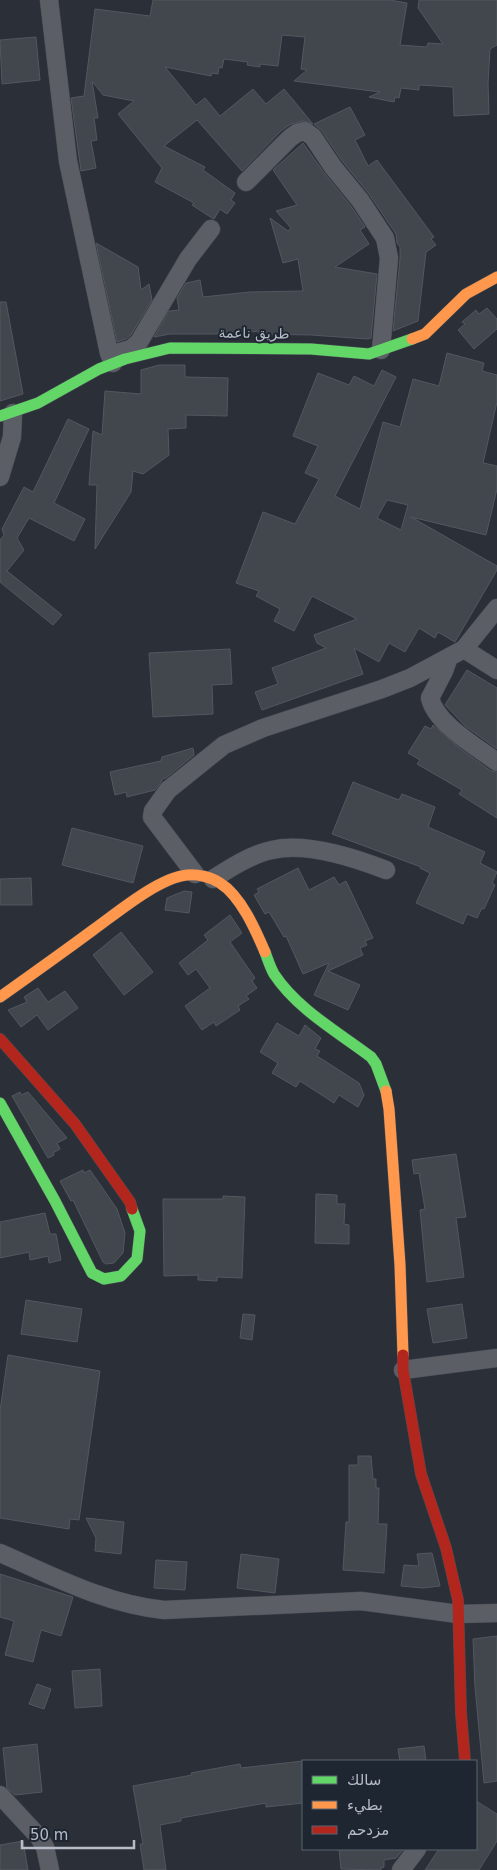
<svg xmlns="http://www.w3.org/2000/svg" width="497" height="1870" viewBox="0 0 497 1870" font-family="'DejaVu Sans',Vazirmatn,sans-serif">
	<rect width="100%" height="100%" fill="#2b3038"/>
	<path fill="#42464d" stroke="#53575f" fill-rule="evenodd" d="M153 0H390L407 3 400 45 427 47 428 43 443 44 418 8 419 0H497V45L490 49 488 83 489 114 454 116 453 87 419 85V90L401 88 399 98 395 97 394 102 369 97 380 92 294 81 307 70 301 69 305 37 282 35 278 66 260 64V67L247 65 248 62 224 59 222 68 219 67 218 74 212 73 211 76 165 67 196 105 205 98 220 116 253 89 266 104 284 89 313 124 303 121 291 124 282 130 242 171 197 120 164 146 205 167 203 170 235 193 231 200 235 203 227 214 220 209 214 219 212 218 192 205 194 203 155 182 162 168 118 114 134 101 103 95 92 81 98 118H94L97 140 91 141 96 168 81 171 71 98 84 96 95 9 150 16Z
		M36 37 40 80 2 84 0 40Z
		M350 107 365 135 355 140 368 166 377 160 434 237 431 239 436 245 426 252 418 321 393 331 400 259V247L397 243 396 234 369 194 342 161 322 131 314 124Z
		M303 143 325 174 351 206 365 227 360 230 369 244 335 267 377 274 371 338 368 339 311 335 259 334V331L232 334H170L154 337 169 311 179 310 177 298 186 283 200 280 203 297 250 292 303 291 298 259 283 263 270 218 288 231 291 228 276 211 297 205 273 170Z
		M96 243 138 267 141 290 149 284 152 300 131 335 126 339 117 342Z
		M0 302H6L23 394 0 401Z
		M487 308 497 319V329L474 349 458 330 465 324 462 322 476 310 479 314Z
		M447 353 484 363 482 371 497 375V402L483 463 497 466V489L486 535 411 517 497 566V570L455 642 438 632 435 638 419 628 405 652 389 643 379 662 354 648 363 674 262 710 255 692 278 684 272 668 326 648 317 643 314 635 357 619 312 596 294 631 274 621 280 609 256 596 259 591 236 583 263 512 295 524 319 479 305 473 318 446 293 436 318 373 349 385 354 376 374 386 382 370 396 377 335 496 360 509 383 422 400 427 413 379 439 386ZM387 500 408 505 401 530 377 518Z
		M159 365H185V377L228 378 227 416 186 415V428L168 429 169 455 143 474 133 471 131 492 95 549 97 485H89L93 431 102 435 105 391 141 394V370Z
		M68 419 89 429 54 503 85 519 74 541 29 518 17 538 24 550 7 571 62 615 53 625 0 582V540L4 535 2 529 24 487 33 492Z
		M230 649 232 684 212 685 213 714 153 717 149 653Z
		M467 670 497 688V749L465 726 445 705Z
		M433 725 462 750 491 771 497 772V818L459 794 462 790 417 764 420 760 408 753 425 726 431 729Z
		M193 748 194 755 166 778 162 779V781L155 790 127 797 126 792 115 795 110 772 161 761 162 757Z
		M353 782 399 800 402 794 435 807 428 827 485 852 480 863 497 872 492 883 495 885 484 909 482 908 477 918 467 914 463 924 416 903 430 873 420 868 421 867 332 834Z
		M72 828 143 846 133 883 62 865Z
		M298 868 309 890 334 877 339 885 346 881 373 938 365 941 367 945 360 948 363 955 328 971 360 985 348 1010 314 995 329 963 303 974 286 936 284 937 269 912 265 914 254 895 259 892 257 889Z
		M31 878 32 905H0V879Z
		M184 891 192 892 189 913 165 910 167 898Z
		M230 915 242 933 230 942 255 978 252 981 257 988 246 996 249 999 238 1006 240 1010 216 1026 214 1022 202 1030 185 1006 210 988 196 969 188 975 179 963 208 940 204 935Z
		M121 932 153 972 124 995 93 955Z
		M38 988 48 1002 65 991 78 1008 48 1030 37 1015 21 1027 8 1010 27 1002 24 997Z
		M277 1023 299 1036 305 1025 321 1038 315 1049 320 1051 317 1056 359 1083 364 1095 358 1107 339 1095 334 1103 300 1081 296 1087 272 1073 278 1063 260 1052Z
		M20 1092 21 1095 28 1092 67 1138 57 1143 60 1149 53 1153 54 1155 48 1158 12 1096Z
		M456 1154 466 1217 456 1218 464 1277 427 1282 420 1210 425 1209 419 1173 414 1174 412 1160Z
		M83 1170 84 1173 90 1170 117 1209 125 1233 123 1253 114 1263 106 1264 103 1262 73 1200 71 1201 60 1181Z
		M316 1194 337 1195V1204H345L344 1224 349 1225V1244L315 1243Z
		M223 1196 245 1197 242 1278 217 1277V1281L198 1280V1275L164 1276 163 1199H223Z
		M45 1213 50 1234H56L61 1260 49 1263 48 1256 30 1260 29 1252 0 1258V1222Z
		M26 1300 82 1309 77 1342 21 1334Z
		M462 1304 467 1338 433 1343 427 1309Z
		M243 1314 255 1315 252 1340 240 1338Z
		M8 1355 100 1371 79 1520 70 1519 69 1529 0 1518V1411Z
		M358 1456H371L373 1479H376V1488H379L378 1524H387L384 1573 343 1570 346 1522H349V1465H358Z
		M86 1518 124 1522 121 1554 95 1551 96 1538Z
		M430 1553H432L440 1586 423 1588 401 1586 404 1565 419 1566 417 1554Z
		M241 1554 279 1559 275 1593 237 1588Z
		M156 1560 187 1562 185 1590 154 1588Z
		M0 1574 73 1597 61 1636 41 1630 33 1662 5 1655 14 1621 0 1617Z
		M497 1636V1781L484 1783 475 1687 473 1639Z
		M100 1669 102 1706 75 1708 72 1671Z
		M37 1684 51 1689 44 1709 29 1704Z
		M37 1744 42 1792 15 1795 7 1788 3 1748Z
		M424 1746 426 1761H400L398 1749Z
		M303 1761V1803L266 1807V1803L181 1818V1821L160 1825 166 1870H144L140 1844H143L133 1786 192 1775 191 1773 240 1764 241 1768Z
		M476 1801 497 1814V1841L479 1870H425L439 1849H476Z
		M23 1841 28 1870H0V1845Z
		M339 1849H404L396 1858 384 1860V1867L381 1868V1870L341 1869Z"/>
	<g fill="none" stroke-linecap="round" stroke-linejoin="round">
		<g stroke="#484c53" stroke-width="19">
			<path id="street" d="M49 0 68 161 109 353 113 363
				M246 182 290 138 297 133 305 131 313 137 333 167 360 200 385 238 389 258 381 350
				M117 353 131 349 139 342 188 259 211 229
				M0 477 12 437 13 413
				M464 649 497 670
				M449 657 444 671 430 698C436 724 477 747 497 762
				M195 874 152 817 153 811 168 790 224 745 263 728 382 689 410 678 464 649 497 608
				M213 879C230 868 252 854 272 850 305 842 355 858 386 870
				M403 1370 497 1358
				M0 1553C53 1576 105 1604 164 1610L361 1601 458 1614 497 1613
				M0 1795 38 1836 45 1847 50 1870
				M401 1870 417 1849"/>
		</g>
		<g stroke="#484c53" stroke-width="12">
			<path id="fast" d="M0 416 38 403 99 369 125 359 170 348 311 349 369 354 412 339
				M265 952C268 960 270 967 274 974 297 1009 338 1032 371 1057L376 1064 386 1091
				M0 1103 55 1201 92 1273 104 1279 121 1276 137 1259 140 1231 132 1209"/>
		</g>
		<g stroke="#484c53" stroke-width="12">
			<path id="slow" d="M412 339 425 334 466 294 497 277
				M0 997C31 975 62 953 93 930 117 913 158 878 187 875 198 874 211 877 220 883 241 896 256 931 265 952
				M386 1091 389 1109 400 1265 403 1355"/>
		</g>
		<g stroke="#484c53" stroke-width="12">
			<path id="jam" d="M0 1039 75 1124 130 1202 132 1209
				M403 1355V1370L421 1474 446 1548 458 1600 461 1713 465 1761"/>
		</g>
		<use href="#street" stroke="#5b5e65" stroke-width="18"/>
		<use href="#fast" stroke="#63d668" stroke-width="11"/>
		<use href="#slow" stroke="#ff974d" stroke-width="11"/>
		<use href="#jam" stroke="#b3261e" stroke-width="11"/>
	</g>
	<g text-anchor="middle" stroke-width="4" stroke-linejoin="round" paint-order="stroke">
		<g font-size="14" fill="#b6bcc8" stroke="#1e2632">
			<text transform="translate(254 333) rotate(1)" y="5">طريق ناعمة</text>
		</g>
	</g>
	<rect x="302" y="1760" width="175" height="90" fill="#1e2632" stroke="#5b626e"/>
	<rect x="312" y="1776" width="25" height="8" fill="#63d668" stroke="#5b626e"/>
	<text x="347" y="1785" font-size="15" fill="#b6bcc8">سالك</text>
	<rect x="312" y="1801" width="25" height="8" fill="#ff974d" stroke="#5b626e"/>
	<text x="347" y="1810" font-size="15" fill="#b6bcc8">بطيء</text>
	<rect x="312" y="1826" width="25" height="8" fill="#b3261e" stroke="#5b626e"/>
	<text x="347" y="1835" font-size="15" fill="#b6bcc8">مزدحم</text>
	<path d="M22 1840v8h112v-8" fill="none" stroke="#b6bcc8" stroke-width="2.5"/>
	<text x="30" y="1840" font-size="15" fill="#b6bcc8" stroke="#1e2632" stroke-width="4" paint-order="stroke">50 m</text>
</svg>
